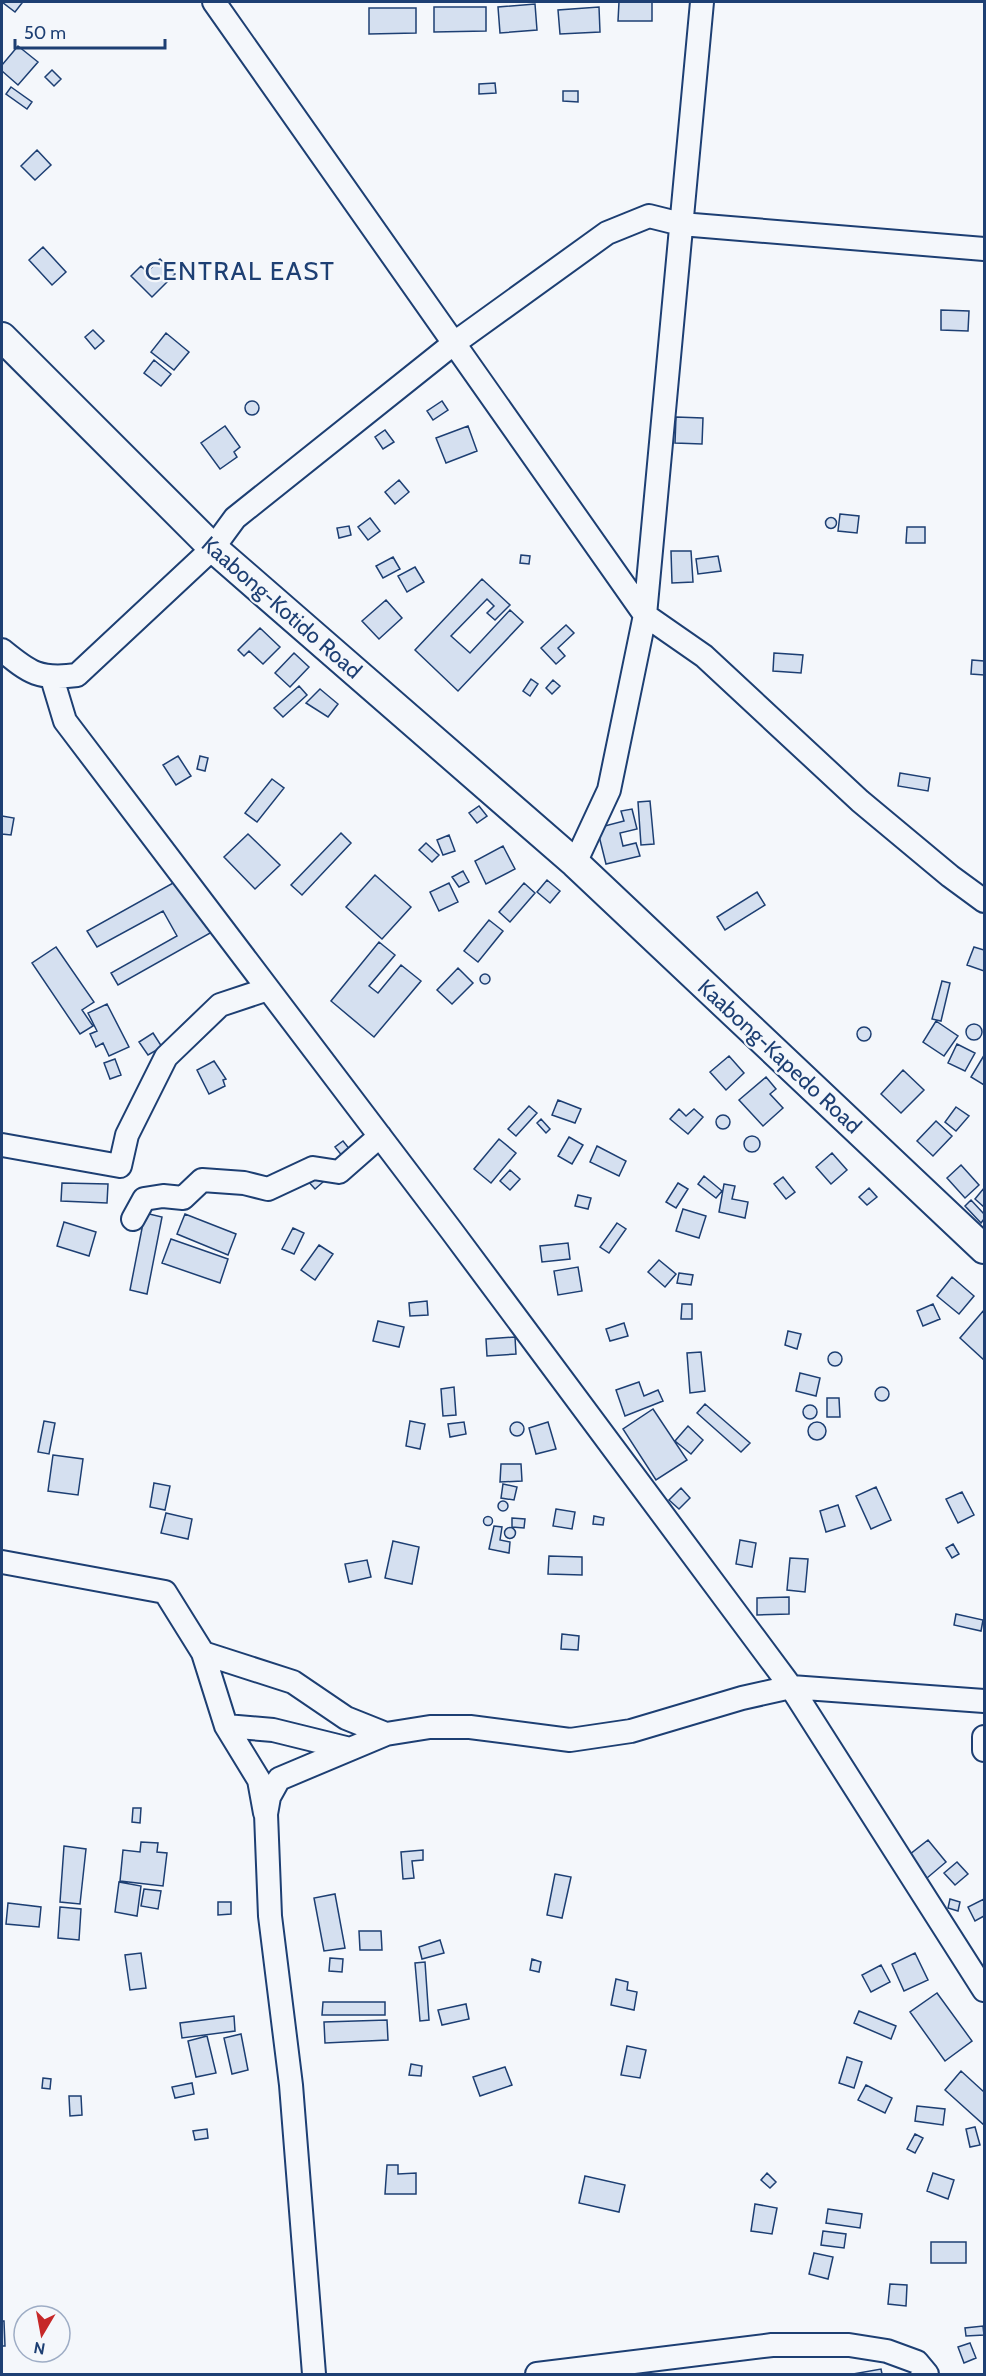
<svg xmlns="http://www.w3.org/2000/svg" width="986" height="2376" viewBox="0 0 986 2376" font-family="Cabin,sans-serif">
	<rect width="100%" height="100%" fill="#f4f7fb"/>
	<path fill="#d5e0f0" stroke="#1d3f73" stroke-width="1.5" d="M2 2H20L22 3 15 12Z
		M619 2H652V21H618Z
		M535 4 537 30 500 33 498 7Z
		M434 7H486V31L434 32Z
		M599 7 600 32 560 34 558 10Z
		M369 8H416V33L369 34Z
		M18 46 38 62 18 85 2 71V65Z
		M52 70 61 79 54 86 45 77Z
		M495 83 496 93 479 94V84Z
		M11 87 32 102 27 109 6 94Z
		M563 91H578V102L563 101Z
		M37 150 51 165 35 180 21 166Z
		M43 247 66 272 52 285 29 260Z
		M160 259 175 274 152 297 131 276 141 266 147 272Z
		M941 310 969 311 968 331 941 330Z
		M93 330 104 341 95 349 85 337Z
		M166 333 189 352 174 370 151 352Z
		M154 360 171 374 161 386 144 373Z
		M245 408a7 7 0 1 1 14 0a7 7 0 1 1-14 0Z
		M442 401 448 410 433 420 427 411Z
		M676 417 703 418 702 444 675 443Z
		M225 426 240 447 234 452 237 457 220 469 201 443Z
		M468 426 477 451 446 463 436 438Z
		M385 430 394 442 383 449 375 437Z
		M399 480 409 492 395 504 385 492Z
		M840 514 859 516 857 533 838 531Z
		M825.5 523a5.5 5.5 0 1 1 11 0a5.5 5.5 0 1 1-11 0Z
		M370 518 380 531 368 540 358 527Z
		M349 526 351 535 339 538 337 528Z
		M907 527H925V543H906Z
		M671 551H691L693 582 672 583Z
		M521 555 530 556 529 564 520 563Z
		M718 556 721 571 698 574 696 559Z
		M393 557 400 569 383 578 376 566Z
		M415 567 424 582 407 592 398 576Z
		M482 579 510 605 495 620 487 613 494 606 487 599 451 636 470 653 510 610 523 622 458 691 415 650Z
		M386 600 402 618 379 639 362 621Z
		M566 625 574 633 558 648 565 656 556 664 541 648Z
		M260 628 280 647 263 664 249 651 244 656 238 650Z
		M294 653 309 667 290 687 275 673Z
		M774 653 803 655 801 673 773 671Z
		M972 660 984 661V675L971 674Z
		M531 679 538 684 530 696 523 691Z
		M553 680 560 686 552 694 546 688Z
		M299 686 307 695 283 717 274 708Z
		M320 689 338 704 328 717 306 703Z
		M178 756 191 776 176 785 163 765Z
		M200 756 208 758 205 771 197 769Z
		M900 773 930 778 928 791 898 786Z
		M272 779 284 788 257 822 245 813Z
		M650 801 654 844 641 845 638 802Z
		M479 806 487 816 477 823 469 813Z
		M632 809 637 829 620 833 623 846 636 843 640 856 606 864 597 828 624 821 621 811Z
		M2 816 14 818 11 835 2 834Z
		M341 833 351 843 302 895 291 885Z
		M248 834 280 865 255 889 224 857Z
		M449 835 455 851 443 855 437 840Z
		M426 843 439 855 432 862 419 850Z
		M503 846 515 869 486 884 475 861Z
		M463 871 469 882 459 887 452 877Z
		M375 875 411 907 382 939 346 907Z
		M182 878 212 932 118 985 111 973 177 936 163 911 97 947 87 931Z
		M547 880 560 891 550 903 537 892Z
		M449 883 458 902 439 911 430 892Z
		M524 883 535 893 510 922 499 912Z
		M757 892 765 905 725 930 717 917Z
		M489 920 503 931 478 962 464 951Z
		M379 942 395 955 369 986 378 993 401 965 421 981 374 1037 331 1001Z
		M56 947 94 1002 82 1010 93 1026 80 1034 32 963Z
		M974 947 984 950V971L967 965Z
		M458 968 473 983 452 1004 437 990Z
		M480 979a5 5 0 1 1 10 0a5 5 0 1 1-10 0Z
		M942 981 950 983 941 1021 932 1019Z
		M107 1004 129 1047 109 1056 103 1043 96 1047 90 1034 97 1031 88 1013Z
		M936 1021 958 1036 944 1056 923 1042Z
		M966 1032a8 8 0 1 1 16 0a8 8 0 1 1-16 0Z
		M857 1034a7 7 0 1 1 14 0a7 7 0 1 1-14 0Z
		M153 1033 162 1047 148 1055 139 1042Z
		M957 1044 975 1053 965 1071 948 1063Z
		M729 1056 744 1073 726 1090 710 1072Z
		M983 1057 984 1058V1085L971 1077Z
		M115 1059 121 1075 110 1079 104 1063Z
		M214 1061 226 1079 223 1080 225 1086 209 1094 197 1070Z
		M903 1070 924 1090 901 1113 881 1094Z
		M766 1077 776 1089 770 1094 783 1108 763 1126 739 1100Z
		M558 1100 581 1109 575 1123 552 1115Z
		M529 1106 537 1113 516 1136 508 1129Z
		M956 1107 969 1116 956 1131 945 1122Z
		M679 1109 686 1116 694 1109 703 1117 688 1134 670 1119Z
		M716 1122a7 7 0 1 1 14 0a7 7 0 1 1-14 0Z
		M541 1119 550 1129 546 1133 537 1123Z
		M936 1121 952 1136 933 1156 917 1141Z
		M744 1144a8 8 0 1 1 16 0a8 8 0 1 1-16 0Z
		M569 1137 583 1145 572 1164 558 1156Z
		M499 1139 516 1153 491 1183 474 1169Z
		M343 1141 351 1151 343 1157 335 1147Z
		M597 1146 626 1161 619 1176 590 1162Z
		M832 1153 847 1170 831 1184 816 1167Z
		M961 1165 979 1185 965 1198 947 1178Z
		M510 1170 520 1179 510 1190 500 1181Z
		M314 1173 323 1182 315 1189 307 1180Z
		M704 1176 722 1191 716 1198 698 1184Z
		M783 1177 795 1192 786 1199 774 1184Z
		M62 1183 108 1184 107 1203 61 1201Z
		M678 1183 688 1189 676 1208 666 1202Z
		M724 1184 735 1186 732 1199 748 1202 745 1218 719 1212Z
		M869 1188 877 1197 867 1205 859 1197Z
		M984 1188V1207L975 1199Z
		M578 1195 591 1198 588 1209 575 1206Z
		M971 1200 984 1214V1219L981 1223 965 1206Z
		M683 1209 706 1216 699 1238 676 1231Z
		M145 1213 162 1217 147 1294 130 1290Z
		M185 1214 236 1234 228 1255 177 1234Z
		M64 1222 96 1232 89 1256 57 1246Z
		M617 1223 626 1229 609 1253 600 1247Z
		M293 1228 304 1233 294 1254 282 1249Z
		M171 1239 228 1259 220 1283 162 1263Z
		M568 1243 570 1259 542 1262 540 1246Z
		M319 1245 333 1254 315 1280 301 1270Z
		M659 1260 676 1274 665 1287 648 1272Z
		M578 1267 582 1291 558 1295 554 1271Z
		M679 1273 693 1275 691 1285 677 1283Z
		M952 1277 974 1296 959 1314 937 1296Z
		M427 1301 428 1315 410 1316 409 1303Z
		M682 1304H692V1319H681Z
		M933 1304 940 1319 923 1326 917 1311Z
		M984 1310V1360L960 1338Z
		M378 1321 404 1327 399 1347 373 1341Z
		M624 1323 628 1336 610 1341 606 1329Z
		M788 1331 801 1334 797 1349 785 1345Z
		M515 1337 516 1354 487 1356 486 1339Z
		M828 1359a7 7 0 1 1 14 0a7 7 0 1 1-14 0Z
		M701 1352 705 1391 690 1393 687 1353Z
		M800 1373 820 1378 816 1396 796 1391Z
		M639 1382 644 1396 658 1390 663 1401 625 1416 616 1390Z
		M454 1387 456 1415 443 1416 441 1389Z
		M875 1394a7 7 0 1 1 14 0a7 7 0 1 1-14 0Z
		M827 1398H839L840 1417H827Z
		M705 1404 750 1443 741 1452 697 1413Z
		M803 1412a7 7 0 1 1 14 0a7 7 0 1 1-14 0Z
		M653 1409 687 1460 656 1480 623 1429Z
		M44 1421 55 1423 49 1454 38 1452Z
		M410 1421 425 1424 420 1449 406 1446Z
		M464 1422 466 1434 450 1437 448 1424Z
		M548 1422 556 1449 536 1454 529 1428Z
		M808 1431a9 9 0 1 1 18 0a9 9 0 1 1-18 0Z
		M510 1429a7 7 0 1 1 14 0a7 7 0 1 1-14 0Z
		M688 1426 703 1440 691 1454 675 1441Z
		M53 1455 83 1459 78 1495 48 1491Z
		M501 1464H521L522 1481 500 1482Z
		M154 1483 170 1486 165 1510 150 1507Z
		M503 1484 517 1487 514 1500 501 1498Z
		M876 1487 891 1520 871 1529 856 1496Z
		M681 1488 690 1498 679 1509 669 1500Z
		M962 1492 974 1515 958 1523 946 1499Z
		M498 1506a5 5 0 1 1 10 0a5 5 0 1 1-10 0Z
		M838 1505 845 1526 826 1532 820 1511Z
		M556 1509 575 1512 572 1529 553 1526Z
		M166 1513 192 1519 188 1539 161 1533Z
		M594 1516 604 1518 603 1525 593 1524Z
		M483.5 1521a4.5 4.5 0 1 1 9 0a4.5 4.5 0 1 1-9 0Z
		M512 1518 525 1519 524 1528 512 1527Z
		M494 1526 502 1527 500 1540 510 1542 509 1553 489 1549Z
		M504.5 1533a5.5 5.5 0 1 1 11 0a5.5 5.5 0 1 1-11 0Z
		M740 1540 756 1543 752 1567 736 1564Z
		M393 1541 419 1547 412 1584 385 1578Z
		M953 1544 959 1554 952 1558 946 1548Z
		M549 1556 582 1557V1575L548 1574Z
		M790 1558 808 1559 805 1592 787 1590Z
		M367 1560 371 1577 349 1582 345 1564Z
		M789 1597V1614L757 1615V1598Z
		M956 1614 983 1620 981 1631 954 1625Z
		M562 1634 579 1636 578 1650 561 1649Z
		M133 1808H141L140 1823 132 1822Z
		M928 1840 946 1862 927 1878 909 1855Z
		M141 1842 158 1843 157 1852 167 1853 163 1886 120 1881 123 1850 140 1852Z
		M64 1846 86 1849 80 1904 60 1902Z
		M423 1850V1860L412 1861 414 1878 403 1879 401 1852Z
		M957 1862 968 1874 955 1885 944 1873Z
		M555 1874 571 1877 562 1918 547 1915Z
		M119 1882 141 1886 137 1916 115 1912Z
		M144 1889 161 1891 158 1909 141 1906Z
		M335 1894 345 1948 324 1951 314 1898Z
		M950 1899 960 1902 958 1911 948 1908Z
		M984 1899V1916L975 1921 968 1907Z
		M218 1902H231V1914L218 1915Z
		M8 1903 41 1907 39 1927 6 1924Z
		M60 1907 81 1909 79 1940 58 1938Z
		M359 1931H381L382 1950H360Z
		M440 1940 444 1953 422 1959 419 1947Z
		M141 1953 146 1988 130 1990 125 1955Z
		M915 1953 928 1980 904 1991 892 1964Z
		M330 1958 343 1959 342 1972 329 1971Z
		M532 1959 541 1962 539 1972 530 1970Z
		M425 1962 429 2020 420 2021 415 1963Z
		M881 1965 890 1982 871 1992 862 1975Z
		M616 1979 628 1982 627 1990 637 1992 634 2010 611 2005Z
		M937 1993 972 2041 945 2061 910 2012Z
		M323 2002H385V2015H322Z
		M466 2004 469 2019 442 2025 438 2010Z
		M859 2011 896 2026 891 2039 854 2023Z
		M234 2016 235 2031 182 2038 180 2023Z
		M387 2020 388 2040 325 2043 324 2022Z
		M241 2034 248 2070 232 2074 224 2038Z
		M207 2036 216 2073 196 2077 188 2041Z
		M627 2046 646 2050 640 2078 621 2075Z
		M847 2057 862 2062 854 2088 839 2083Z
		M411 2064 422 2066 421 2076 409 2075Z
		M505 2067 512 2085 480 2096 473 2077Z
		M961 2071 984 2092V2125L945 2090Z
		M43 2078 51 2079 50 2089 42 2088Z
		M192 2083 194 2094 175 2098 172 2087Z
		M866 2085 892 2098 885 2113 858 2100Z
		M69 2096H81L82 2115 70 2116Z
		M917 2106 945 2109 943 2125 915 2121Z
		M975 2127 980 2145 970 2147 966 2129Z
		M207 2129 208 2138 195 2140 193 2131Z
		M915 2134 923 2138 915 2153 907 2149Z
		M387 2165H398V2174L416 2173V2194H385Z
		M767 2173 776 2182 770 2188 761 2180Z
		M933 2173 954 2180 948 2199 927 2191Z
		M585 2176 625 2185 619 2212 579 2203Z
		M755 2204 777 2208 772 2234 751 2231Z
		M828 2209 862 2214 860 2228 826 2223Z
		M823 2231 846 2234 844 2248 821 2245Z
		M931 2242H966V2263H931Z
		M814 2253 833 2257 828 2279 809 2274Z
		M890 2284 907 2285 906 2306 888 2304Z
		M2 2321H4L5 2346H2Z
		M983 2326 984 2335 966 2336 965 2328Z
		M970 2343 976 2358 964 2363 958 2347Z
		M881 2369 882 2374H853Z"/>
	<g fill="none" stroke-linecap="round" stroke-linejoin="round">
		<g stroke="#1d3f73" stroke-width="26">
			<path id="minor" d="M214 2 645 615 704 656 860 801 950 876 984 901
				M2 650C30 673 39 680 77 675L213 548 235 518 453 344 607 233 649 216 681 224 984 249
				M52 678 65 721 451 1230 791 1687 984 1990
				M575 863 609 790 645 615 702 2
				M2 1145 120 1166 127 1135 166 1057 220 1005 268 989
				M133 1219 144 1199 163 1196 183 1198 202 1180 244 1183 268 1189 313 1168 339 1172 380 1136
				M2 1562 165 1592 203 1653 293 1682 346 1718 386 1734 430 1727H470L570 1740 631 1731 742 1698 791 1687 984 1701
				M203 1653 226 1726 259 1780 265 1813
				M226 1726 273 1730 350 1749
				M984 1737V1750
				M314 2374 291 2085 270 1916 266 1814 269 1797 279 1779 386 1734
				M537 2374 772 2345H849L887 2351 917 2362 927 2374"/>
		</g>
		<g stroke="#1d3f73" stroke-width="32">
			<path id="major" d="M2 337 213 548 575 863 984 1249"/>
		</g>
		<use href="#minor" stroke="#f4f7fb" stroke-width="22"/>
		<use href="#major" stroke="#f4f7fb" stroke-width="28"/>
	</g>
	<g text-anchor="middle" stroke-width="4.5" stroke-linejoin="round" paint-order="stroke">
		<g font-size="22" fill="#1d3f73" stroke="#f4f7fb">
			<text transform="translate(282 607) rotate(41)" y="8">Kaabong-Kotido Road</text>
			<text transform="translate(780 1056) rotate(43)" y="8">Kaabong-Kapedo Road</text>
		</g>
		<g font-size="26" letter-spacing="1.5" fill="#1d3f73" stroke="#f4f7fb">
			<text x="240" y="280">CENTRAL EAST</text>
		</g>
	</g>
	<rect width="986" height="2376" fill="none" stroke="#1d3f73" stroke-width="6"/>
	<g transform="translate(42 2334) rotate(190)"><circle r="28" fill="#f4f7fb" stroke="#9eadc5" stroke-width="1.5"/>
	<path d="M0-4.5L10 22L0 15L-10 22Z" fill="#c62828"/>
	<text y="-9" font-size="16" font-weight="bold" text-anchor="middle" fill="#1d3f73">N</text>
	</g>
	<path d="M15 39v9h150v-9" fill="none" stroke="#1d3f73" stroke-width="3"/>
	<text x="24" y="39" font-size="18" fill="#1d3f73" stroke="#f4f7fb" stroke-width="4.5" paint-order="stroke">50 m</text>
</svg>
